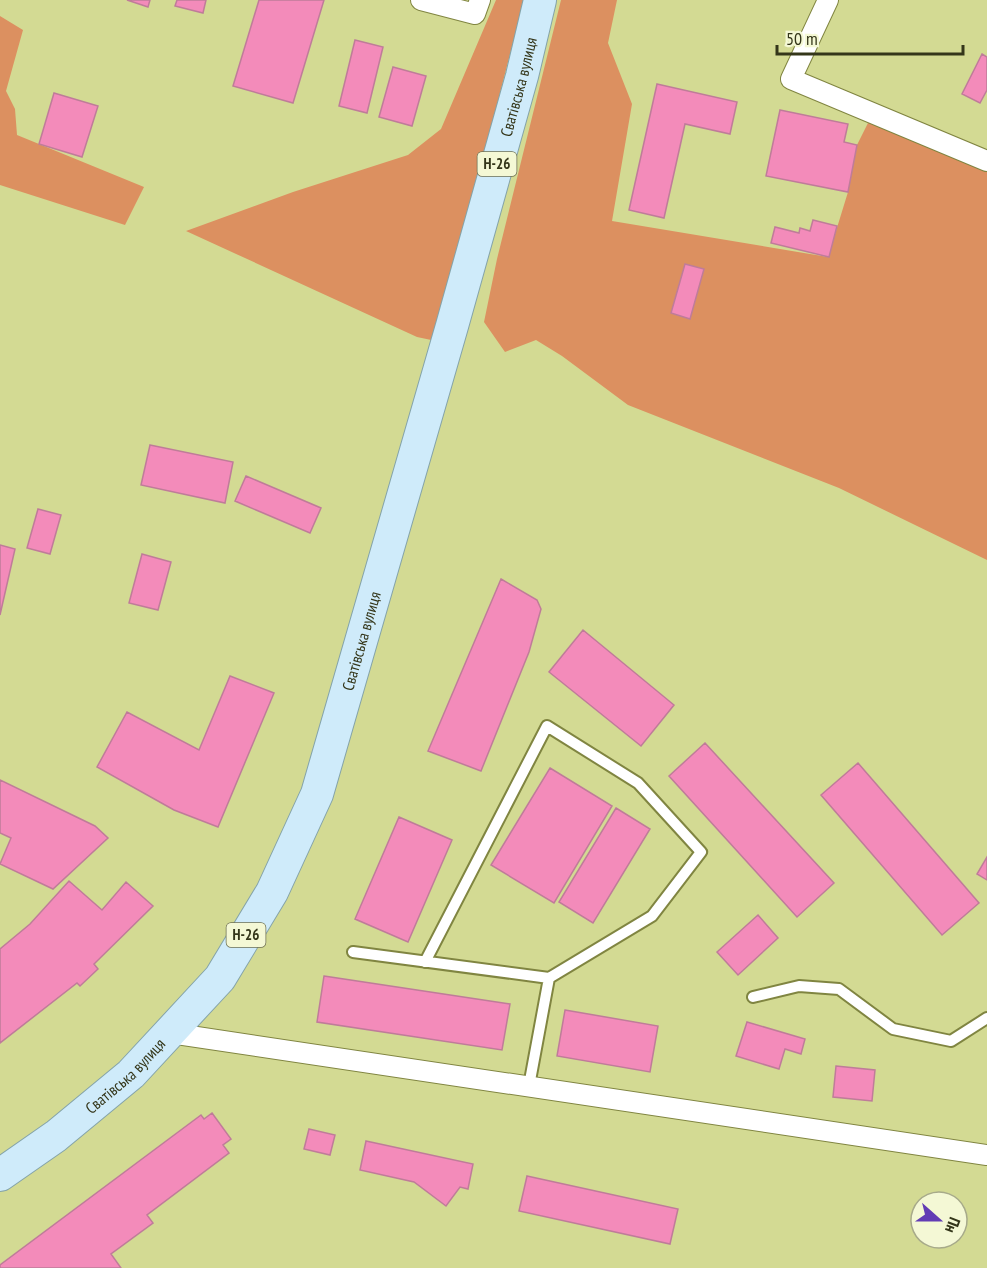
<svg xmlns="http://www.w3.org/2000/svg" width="987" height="1268" viewBox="0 0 987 1268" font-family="'PT Sans Narrow',sans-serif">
	<rect width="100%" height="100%" fill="#d3da93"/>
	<path fill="#dc9060" d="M496 0H524L436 341 417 337 186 231 293 192 408 155 441 129Z
		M561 0H617L608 43 632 104 612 221 828 257 848 192 857 145 869 121 987 161V560L839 488 628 405 562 356 536 340 505 352 484 322 497 259Z
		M0 16 23 30 6 91 15 109 17 135 144 187 125 225 0 185Z"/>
	<path fill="#f38bba" stroke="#bf7c99" stroke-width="1.5" d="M127 0H150L148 7Z
		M177 0H206L203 13 175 6Z
		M259 0H324L293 103 233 86Z
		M355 40 383 47 367 113 339 106Z
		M982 54 987 57V90L980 103 962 94Z
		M393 67 426 76 412 126 379 117Z
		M657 84 737 102 730 134 685 124 664 218 629 210Z
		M54 93 98 106 82 157 39 144Z
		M780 110 848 124 844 142 857 145 848 192 766 176Z
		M813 220 837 226 829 257 771 243 775 227 799 233 800 228 810 231Z
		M685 264 704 269 690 319 671 313Z
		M150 445 233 462 225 503 141 485Z
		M246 476 321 508 310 533 235 501Z
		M38 509 61 515 50 554 27 548Z
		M0 545 15 549 0 615Z
		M142 554 171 562 158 610 129 603Z
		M501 579 537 600 541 609 529 652 481 771 428 751Z
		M583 630 674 705 641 746 549 672Z
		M230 676 274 693 218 827 174 810 97 767 127 712 199 750Z
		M705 743 834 883 797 917 669 776Z
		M858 763 979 903 942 935 821 795Z
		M550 768 612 806 554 903 491 865Z
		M0 780 95 826 108 838 53 889 0 864 11 838 0 833Z
		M616 808 650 829 593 923 559 902Z
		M399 817 452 840 408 942 355 919Z
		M987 857V880L977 874Z
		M69 881 102 910 126 882 153 906 94 964 98 969 80 986 77 983 0 1043V949L30 924Z
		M758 915 778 938 738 975 717 952Z
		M324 976 510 1004 502 1050 317 1022Z
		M565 1010 658 1026 650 1072 557 1056Z
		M747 1022 805 1039 801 1054 785 1049 779 1069 736 1056Z
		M836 1066 875 1070 872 1101 833 1097Z
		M212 1113 231 1139 223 1145 229 1153 147 1215 153 1223 111 1254 121 1268H0V1265L201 1115 204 1119Z
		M309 1129 335 1135 330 1155 304 1149Z
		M366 1141 473 1164 468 1189 460 1187 446 1206 414 1182 360 1170Z
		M527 1176 678 1209 670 1244 519 1211Z"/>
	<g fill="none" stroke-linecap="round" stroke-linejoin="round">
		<g stroke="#808541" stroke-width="14">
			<path id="service" d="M353 952 549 978 529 1086
				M425 962 547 726 638 783 701 852 652 916 549 978
				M753 997 799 986 839 989 893 1029 951 1041 987 1018"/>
		</g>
		<g stroke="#808541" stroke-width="22">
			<path id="minor" d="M421 0 475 14 480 0
				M828 0 791 79 987 161
				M170 1033 987 1155"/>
		</g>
		<g stroke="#84a3a9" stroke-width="34">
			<g id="primary">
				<path id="s1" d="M0 1175 56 1136 131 1074 220 978 272 892 317 794 452 326 522 76 540 0"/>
			</g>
		</g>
		<use href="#service" stroke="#fff" stroke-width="10"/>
		<use href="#minor" stroke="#fff" stroke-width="20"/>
		<use href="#primary" stroke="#cfebfa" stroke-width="32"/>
	</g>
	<g text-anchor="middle" stroke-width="4.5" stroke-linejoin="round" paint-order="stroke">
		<g fill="#f4f8d5" stroke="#6e7052" stroke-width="1.5">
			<rect x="477.5" y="152" width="39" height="24" rx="4.5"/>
			<rect x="226.5" y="923" width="39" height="24" rx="4.5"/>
		</g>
		<g font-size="15" font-weight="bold" fill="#34361a">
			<text x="497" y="169">Н-26</text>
			<text x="246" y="940">Н-26</text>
		</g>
		<g font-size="16" fill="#34361a" stroke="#f4f8d5">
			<text dy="6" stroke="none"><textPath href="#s1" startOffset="1240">Сватівська вулиця</textPath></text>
			<text dy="6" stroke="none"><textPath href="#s1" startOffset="664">Сватівська вулиця</textPath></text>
			<text dy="6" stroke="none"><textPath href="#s1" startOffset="160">Сватівська вулиця</textPath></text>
		</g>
	</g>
	<g transform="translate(939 1220) rotate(111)"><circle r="28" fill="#f4f8d5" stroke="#a7aa8a" stroke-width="1.5"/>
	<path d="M0-4.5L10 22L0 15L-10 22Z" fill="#623cb4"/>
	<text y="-9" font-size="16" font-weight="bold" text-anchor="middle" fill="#34361a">Пн</text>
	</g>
	<path d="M777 45v9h186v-9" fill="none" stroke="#34361a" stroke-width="3"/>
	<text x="786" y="45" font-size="18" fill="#34361a" stroke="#f4f8d5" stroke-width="4.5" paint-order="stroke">50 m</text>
</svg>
